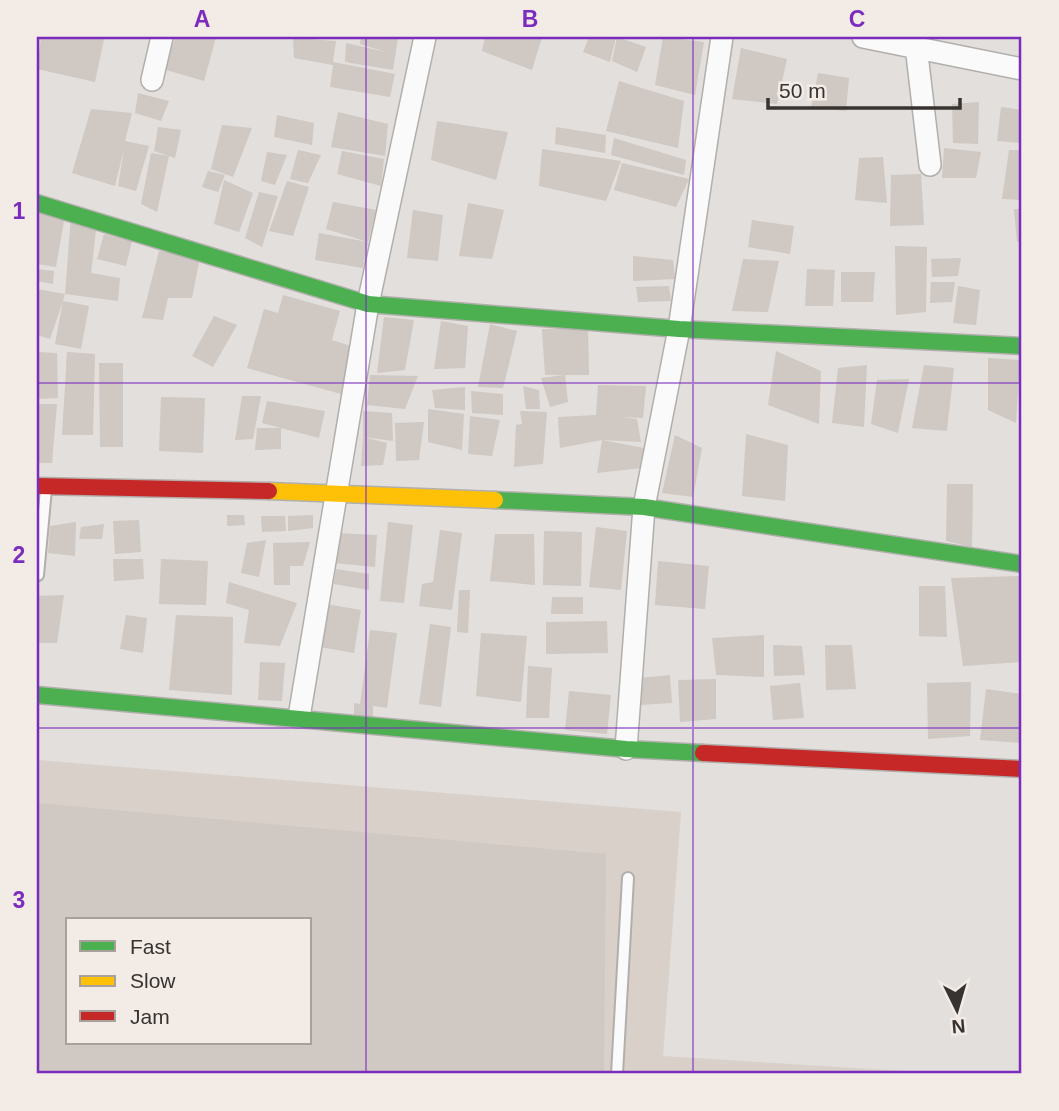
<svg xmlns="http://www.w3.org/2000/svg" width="1059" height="1111" viewBox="0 0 1059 1111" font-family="Helvetica,sans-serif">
	<rect width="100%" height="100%" fill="#e2dfdc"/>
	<path fill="#d9d0ca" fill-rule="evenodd" d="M37 760 681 812 663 1056 951 1074H37ZM68 920H310V1043H68Z"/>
	<path fill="#cfc8c3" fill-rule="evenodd" d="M41 37 104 39 95 82 37 69Z
		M176 37H216L204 81 163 69Z
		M361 37H398L393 70 345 62 346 43 386 52 360 44Z
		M485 37H542L532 70 482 51Z
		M589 37H616L610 62 583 52Z
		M617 37 646 47 637 72 612 61Z
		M663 37 704 42 695 95 655 85Z
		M293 38 336 41 333 62 395 74 390 97 330 87 333 65 294 58Z
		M741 48 787 59 777 104 732 99Z
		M818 73 849 78 846 111 811 108Z
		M619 81 684 101 678 148 606 131Z
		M138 93 169 101 161 121 135 113Z
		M979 102 978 144 953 143 952 104Z
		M1001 107 1022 110V143L997 141Z
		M91 109 132 113 125 141 149 146 136 191 118 186 124 149 115 186 72 173Z
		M338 112 388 124 385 156 331 147Z
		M277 115 314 123 312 145 274 137Z
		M437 121 508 132 496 180 431 160Z
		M222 125 252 128 233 177 211 169Z
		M158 127 181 130 175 158 154 151Z
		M556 127 606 135 605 153 555 144Z
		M614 138 686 160 684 175 611 155Z
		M944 148 981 152 976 178H942Z
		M542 149 621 161 606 201 539 186Z
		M298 150 321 155 308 183 290 179Z
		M1009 150H1022V200L1002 199Z
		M342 151 384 159 381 186 337 174Z
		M267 152 287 155 275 185 261 181Z
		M151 153 169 156 157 212 141 204Z
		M883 157 887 203 855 200 859 158Z
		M622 163 689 179 676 207 614 190Z
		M208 171 225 175 218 192 202 187Z
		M921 174 924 225 890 226 891 175Z
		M224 180 253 193 239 232 214 224Z
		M287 181 309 187 293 236 269 231Z
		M259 192 278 196 262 247 245 238Z
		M333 202 376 210 368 242 326 229Z
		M468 203 504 210 492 259 459 256Z
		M1014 209H1022V242H1017Z
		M413 210 443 215 438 261 407 258Z
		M37 213 65 215 56 267 37 264Z
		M71 216 97 222 91 273 120 278 118 301 65 294Z
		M752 220 794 226 790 254 748 247Z
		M319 233 368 242 363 268 315 260Z
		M104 234 132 241 126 266 97 259Z
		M895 246 927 247 926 312 896 315Z
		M159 251 200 257 192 298H168L163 320 142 318Z
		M633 256 673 260 675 279 633 281Z
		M961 258 958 276 932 277 931 259Z
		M743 259 779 261 768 312 732 311Z
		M37 269 54 271 53 284 37 281Z
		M807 269 835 270 833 306H805Z
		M841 272H875L873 302H841Z
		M931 282H955L952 302 930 303Z
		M669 286 671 301 638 302 636 287Z
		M958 286 980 290 976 325 953 323Z
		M37 289 65 294 63 301 89 306 81 349 55 344 63 301 50 339 37 335Z
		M283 295 340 311 332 340 354 347 341 394 247 368 264 309 278 313Z
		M214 316 237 325 213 367 192 356Z
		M384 317 414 320 405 370 377 373Z
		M441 321 468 326 465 368 434 369Z
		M490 324 517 331 503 388 478 387Z
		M542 329H588L589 375H565L568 402 550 407 541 378 564 375H545Z
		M776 351 821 371 819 424 768 405Z
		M37 352 57 353 58 398 37 399Z
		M67 352 95 354 93 435H62Z
		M988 358 1020 360 1016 423 988 410Z
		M99 363H123V447H100Z
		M867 365 864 427 832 423 838 368Z
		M924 365 954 368 947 431 912 428Z
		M370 375 418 376 405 409 367 405Z
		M909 379 898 433 871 424 877 380Z
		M598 385 646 386 643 418 620 417 637 419 641 442 602 440 560 448 558 417 596 415Z
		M523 386 539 390 540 409H526Z
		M465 387V410L435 408 432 390Z
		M471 391 503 394V415L472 413Z
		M242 396H261L253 439 235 440Z
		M161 397 205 398 203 453 159 451Z
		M267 401 325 411 319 438 262 423Z
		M37 404H57L52 463H37Z
		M428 409 464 414 462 450 428 442Z
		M363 411 392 413 393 441 363 437Z
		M520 411 547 412 543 464 514 467 516 425 522 424Z
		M470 416 500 420 492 456 468 454Z
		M424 422 419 460 396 461 395 423Z
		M257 428H281V449L255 450Z
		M746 434 788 445 785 501 742 496Z
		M675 435 702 448 693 497 662 493Z
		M363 437 387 443 383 465 361 466Z
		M602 440 644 448 642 468 597 473Z
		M947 484H973L972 547 946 541Z
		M227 515H244L245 525 227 526Z
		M313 515V528L288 531V516Z
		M261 516H285L286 531 262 532Z
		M139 520 141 552 115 554 113 521Z
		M76 522 75 556 48 553 50 526Z
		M388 522 413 525 404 603 380 601Z
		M104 524 102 539H79L81 527Z
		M596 527 627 531 621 590 589 587Z
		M440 530 462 533 452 610 419 606 422 584 433 582Z
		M544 531 582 532 581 586 543 585Z
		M336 533 377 535 375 567 334 563Z
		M495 534H534L535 585 490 581Z
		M266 540 259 577 241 573 247 543Z
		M310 542 303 566H290V585H274L273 543Z
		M113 559H143L144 579 114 581Z
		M161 559 208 561 206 605 159 604Z
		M658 561 709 566 705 609 655 605Z
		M336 569 369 574V590L334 584Z
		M1022 576V662L963 666 951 578Z
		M229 582 297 603 280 646 244 643 249 610 226 603Z
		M919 586H945L947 637 919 636Z
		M459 590H470L468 633 457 632Z
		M64 595 57 643H37V596Z
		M552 597H583V614H551Z
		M326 604 361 610 354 653 319 647Z
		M126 615 147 618 143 653 120 649Z
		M176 615 233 617 232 695 169 690Z
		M607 621 608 653 546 654V622Z
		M430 624 451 627 441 707 419 704Z
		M370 630 397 633 387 708 373 706V719L354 717V703L360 704Z
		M481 633 527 636 521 702 476 696Z
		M764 635V677L716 675 712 638Z
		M773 645 802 646 805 675 774 676Z
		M825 645H852L856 689 826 690Z
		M260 662 285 663 282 701 258 700Z
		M528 666 552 668 549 718H526Z
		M670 675 672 703 640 705 638 678Z
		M716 679V719L680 722 678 680Z
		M971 682 970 736 928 739 927 683Z
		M800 683 804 718 773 720 770 686Z
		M986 689 1022 694V743L980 740Z
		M569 691 611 695 607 734 565 730Z
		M37 803 606 854 604 1074H37ZM68 920H310V1043H68Z"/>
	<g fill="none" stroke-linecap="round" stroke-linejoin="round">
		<g stroke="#b1afac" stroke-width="14">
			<path id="lane" d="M38 575 46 489
				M617 1074 628 878"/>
		</g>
		<g stroke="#b1afac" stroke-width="24">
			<path id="street" d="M863 37 1022 69
				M916 46 930 165
				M152 80 162 37
				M299 717 368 304 425 37
				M626 749 644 507 679 329 722 37"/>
		</g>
		<g stroke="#b1afac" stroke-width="19">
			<path id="fast" d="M37 203 368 304 679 329 1022 346
				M495 500 644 507 1022 564
				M37 695 626 749 703 753"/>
		</g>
		<g stroke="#b1afac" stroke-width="19">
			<path id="slow" d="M269 491 495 500"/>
		</g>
		<g stroke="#b1afac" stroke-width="19">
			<path id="jam" d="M37 486 269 491
				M703 753 1022 769"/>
		</g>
		<use href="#lane" stroke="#fbfafa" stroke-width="10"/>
		<use href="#street" stroke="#fbfafa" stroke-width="21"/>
		<use href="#fast" stroke="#4caf50" stroke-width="16"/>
		<use href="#slow" stroke="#ffc107" stroke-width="16"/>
		<use href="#jam" stroke="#c62828" stroke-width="16"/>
	</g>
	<path fill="none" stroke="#7b2cbf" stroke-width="2" stroke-opacity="0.55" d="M366 37V1074M693 37V1074M37 383H1022M37 728H1022"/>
	<rect width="1059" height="1111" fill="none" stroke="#f3ebe5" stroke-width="77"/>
	<rect x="66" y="918" width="245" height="126" fill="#f3ebe5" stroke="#a7a19d" stroke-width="2"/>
	<rect x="80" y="941" width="35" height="10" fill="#4caf50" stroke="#a7a19d" stroke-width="2"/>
	<text x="130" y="954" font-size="21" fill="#363331">Fast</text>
	<rect x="80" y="976" width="35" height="10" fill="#ffc107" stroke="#a7a19d" stroke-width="2"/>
	<text x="130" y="988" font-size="21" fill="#363331">Slow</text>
	<rect x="80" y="1011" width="35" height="10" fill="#c62828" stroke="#a7a19d" stroke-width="2"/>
	<text x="130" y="1024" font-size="21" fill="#363331">Jam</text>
	<g transform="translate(957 1010) rotate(175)" stroke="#f3ebe5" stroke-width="5" paint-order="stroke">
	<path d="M0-5L12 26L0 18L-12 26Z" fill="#363331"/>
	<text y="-10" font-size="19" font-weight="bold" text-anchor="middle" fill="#363331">N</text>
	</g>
	<path d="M768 98v10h192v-10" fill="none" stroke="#363331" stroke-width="3.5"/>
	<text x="779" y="98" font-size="21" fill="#363331" stroke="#f3ebe5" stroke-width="5" paint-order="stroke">50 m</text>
	<rect x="38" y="38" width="982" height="1034" fill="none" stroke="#7b2cbf" stroke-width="2.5"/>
	<g font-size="23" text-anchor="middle" font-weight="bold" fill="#7b2cbf">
		<text x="202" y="27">A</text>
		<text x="530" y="27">B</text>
		<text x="857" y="27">C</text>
		<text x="19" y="219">1</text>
		<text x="19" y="563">2</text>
		<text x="19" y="908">3</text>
	</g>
</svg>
